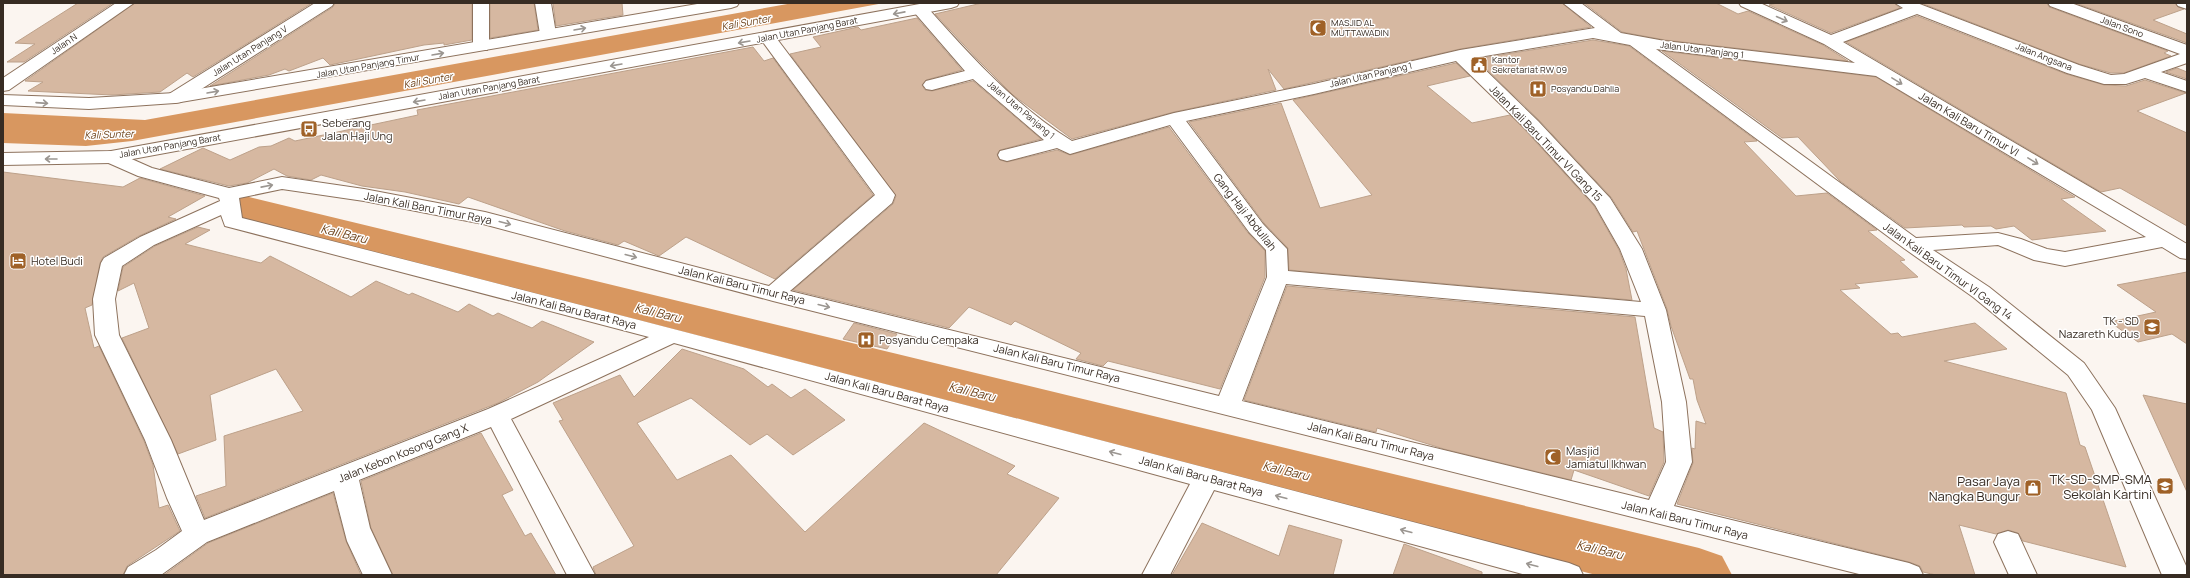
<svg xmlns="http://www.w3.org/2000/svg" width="2190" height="578" viewBox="0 0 2190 578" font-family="Manrope,sans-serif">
	<rect width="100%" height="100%" fill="#fbf5f0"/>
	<path fill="#d89760" d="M793 3H884L132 141 86 146 3 143V113L145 120Z"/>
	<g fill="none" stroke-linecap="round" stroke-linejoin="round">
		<path fill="#d89760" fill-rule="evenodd" d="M245 196 1699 548 1722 556 1732 575H1596L228 220 222 210 228 200Z"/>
	</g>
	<path fill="#d6b8a1" stroke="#bda18a" d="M78 3H113L24 62H7L35 44 15 43Z
		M135 3H312L193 77 187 73 160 92 112 95 28 91 43 82 25 81Z
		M335 3H472V40L444 45V43L424 45 330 65 323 58 289 71 285 69 269 75 210 86 333 7Z
		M490 3H534L538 30 490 38Z
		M553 3H622L623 15 556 26Z
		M982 3H1562L1591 27 1460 49 1284 89 1268 69 1276 90 1174 112 1072 139 1013 95 978 60 935 14Z
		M1584 3H1716L1738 14 1748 11 1823 45 1848 61 1665 40 1622 32Z
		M1777 3H1894L1900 8 1831 33 1769 5Z
		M1921 3H2047L2049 7 2168 51 2164 53 2171 56 2124 73H2111L2079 64Z
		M2075 3H2175L2178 7 2184 9 2153 20 2187 34V43Z
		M1917 16 2066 74 2104 85 2126 86 2145 80 2186 93 2137 111 2187 133V226L2120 188 2101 192 1846 42Z
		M917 18 962 70 926 80 922 85 925 90 932 91 973 81 1041 139 1000 150 997 154 1000 160 1007 162 1057 150 1070 155 1169 127 1248 233 1265 251V277L1220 389 1108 361 1103 366 1080 360 1076 359 1081 353 1015 321 1011 325 969 307 949 328 793 290 893 204 896 196 790 54 821 47 813 37 858 27 861 30Z
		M1593 40 1629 46 1757 141 1744 142 1796 196 1827 193 1877 230 1868 231 1905 260 1900 261 1918 277 1855 284 1860 288 1840 290 1891 334 1898 333 1902 337 1975 323 2007 349 1944 361 2066 393 2080 445 2085 447 2126 567 2023 541 2018 533 2008 530 1996 534 1959 525 1975 575H1936L1923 572 1920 566 1909 562 1677 504 1693 463 1692 448 1695 449 1696 421 1706 424 1697 400 1693 379H1690L1671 326 1667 309 1637 231 1633 232 1611 197 1539 120 1476 59Z
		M753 47 764 61 773 58 873 195 775 279 686 237 659 256 624 241 618 245 565 231 468 197 459 204 405 192 362 186 321 175 311 180 287 176 274 169 247 183 229 186 160 169 203 148 230 160 259 147 271 146 289 138 295 141 418 115 417 110Z
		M1662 51 1876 77 2075 197 2061 199 2106 231 2032 240 2014 226 1996 229 1991 226 1964 227 1962 225 1905 228 1840 181 1798 137 1782 138Z
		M1456 63 1470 76 1427 86 1472 123 1510 115 1525 130 1594 206 1619 250 1626 269 1632 300 1289 270 1288 248 1264 223 1189 122 1281 103 1320 208 1372 195 1293 100Z
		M2177 68 2187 72V79L2166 72Z
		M3 172 123 187 140 178 205 196 168 217 176 219 139 236 103 257 100 263 92 305 85 308 94 348 99 346 144 441 153 465 159 508 168 505 180 531 127 566 123 575H3Z
		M198 227 210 230 185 244 261 263 270 256 351 297 376 281 409 295 412 293 458 312 469 304 493 316 498 313 532 328 542 321 594 342 538 382 498 403 205 518 196 496 226 486 224 436 303 411 276 369 210 395 216 440 178 454 122 338 149 328 134 283 118 291 123 267 155 246Z
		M2187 272V344L2172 334 2138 342 2110 322 2156 312 2117 285Z
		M1287 286 1635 317 1654 428 1663 432 1664 462 1649 496 1574 470 1571 480 1444 449 1377 428 1376 432 1244 400Z
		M854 323 897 334 887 349 843 339Z
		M682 349 744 369 768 387 772 384 791 398 805 389 845 420 793 455 767 434 750 445 691 398 637 423 677 480 731 455 805 532 924 423 1015 466 1007 474 1059 498 996 575H596L593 567 634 546 559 421 563 420 553 403 620 375 634 397Z
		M2143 395 2187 404V492Z
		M481 433 513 490 502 495 525 536 531 533 556 575H393L371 528 361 481Z
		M333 493 346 541 361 575H164L208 543Z
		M1202 523 1279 556 1289 525 1342 540 1333 575H1172Z
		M1404 544 1482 572V575H1393Z"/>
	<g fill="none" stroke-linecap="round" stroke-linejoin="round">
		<g stroke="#8d725d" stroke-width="2">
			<path id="minor" d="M116 3H134L9 90 3 91V78Z
				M315 3H334L332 6 181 102 175 103 169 102 166 98 169 94Z
				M473 3H489V46L487 50H475L473 46Z
				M535 3H551L556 34 554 37H542L540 34Z
				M1563 3H1581L1621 33 1665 41 1855 63 1824 44 1741 6 1739 3H1760L1831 35 1903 8 1895 3H1917L2079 65 2111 75 2124 74 2180 54 2050 6 2048 3H2071L2187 45V63L2161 72 2187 81V92L2145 78 2126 84H2104L2067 73 1917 14 1843 42 2187 244V259L2180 258 2162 247 2065 266 2034 260 1998 245 1933 250 1989 287 2084 363 2115 408 2187 568V575H2162L2092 410 2068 375 1973 297 1905 249 1630 45 1593 38 1473 58 1538 121 1610 198 1642 249 1666 310 1686 402 1692 462 1674 506 1909 563 1919 567 1923 575H1863L773 301 483 224 364 201 282 189 239 198 242 218C685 331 1127 447 1569 563L1579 567 1583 575H1526L1214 490 1170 575H1142L1190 484 674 343 511 419 595 575H567L491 427 359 480 370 528 392 575H363L347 541 334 491 207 542 161 575H124L128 567 156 550 182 531 167 498 145 440 95 335 93 299 101 263 104 258 140 237 220 201 219 198 138 176 104 161 101 157 104 153 111 151 118 153 152 168 229 188 282 177 364 189 485 212 769 286 875 195 760 38 762 35H774L895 195 892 203 790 291 1219 396 1267 277 1266 250 1249 232 1170 125 1070 154 1057 148 1007 161 1000 159 998 155 1000 151 1044 140 973 79 932 90 926 89 923 85 926 81 965 71 914 12 912 9 914 6H926C970 55 1015 106 1072 141L1174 113 1314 84 1460 50 1595 28ZM1656 49 1876 76 2146 237 2065 252 2047 249 2021 239 1998 233 1916 238ZM1456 61 1526 129 1595 205 1620 249 1641 302 1288 271 1287 249 1263 224 1186 121 1314 94ZM221 215 225 226 649 337 488 409 204 520 171 440 119 335 115 299 122 266 154 245ZM1286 284 1645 316 1662 402 1666 462 1649 500 1242 401Z
				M2176 3H2187V9L2178 6Z
				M2008 531 2018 534 2037 575H2009L1994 542 1998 534Z"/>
		</g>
		<g stroke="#8d725d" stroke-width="2">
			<path id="major" d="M703 3H739L737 6 731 8 175 103 89 109 3 105V95L89 98 175 93Z
				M925 3H959L957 6 951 8 111 163 3 165V153L111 151Z"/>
		</g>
		<use href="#minor" fill="#fff" fill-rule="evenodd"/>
		<use href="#major" fill="#fff" fill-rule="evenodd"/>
	</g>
	<defs><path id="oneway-shaft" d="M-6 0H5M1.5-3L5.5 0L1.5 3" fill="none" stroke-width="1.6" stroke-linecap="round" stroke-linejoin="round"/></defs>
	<g stroke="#9b9691">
		<use href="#oneway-shaft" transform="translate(899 13) rotate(169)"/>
		<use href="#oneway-shaft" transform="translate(1782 19) rotate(24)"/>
		<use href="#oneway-shaft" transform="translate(580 29) rotate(-10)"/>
		<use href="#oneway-shaft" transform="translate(744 42) rotate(170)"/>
		<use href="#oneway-shaft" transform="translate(438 54) rotate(-10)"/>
		<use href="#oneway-shaft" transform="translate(616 65) rotate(170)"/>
		<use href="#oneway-shaft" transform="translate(1897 81) rotate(31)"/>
		<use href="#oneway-shaft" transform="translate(213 92) rotate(-10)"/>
		<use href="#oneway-shaft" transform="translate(419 101) rotate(170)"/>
		<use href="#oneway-shaft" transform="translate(42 103) rotate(4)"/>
		<use href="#oneway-shaft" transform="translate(51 159) rotate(180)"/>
		<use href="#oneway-shaft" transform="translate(2033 161) rotate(31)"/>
		<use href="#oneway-shaft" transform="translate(267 186) rotate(-11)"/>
		<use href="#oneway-shaft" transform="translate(505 223) rotate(15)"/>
		<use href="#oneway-shaft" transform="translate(631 256) rotate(15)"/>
		<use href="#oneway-shaft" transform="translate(824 306) rotate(14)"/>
		<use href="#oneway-shaft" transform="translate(1115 453) rotate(-165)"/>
		<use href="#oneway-shaft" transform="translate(1281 497) rotate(-165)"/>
		<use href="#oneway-shaft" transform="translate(1406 531) rotate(-165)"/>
		<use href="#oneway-shaft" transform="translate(1532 565) rotate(-165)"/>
	</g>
	<defs>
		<g id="mosque-square" transform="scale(0.9)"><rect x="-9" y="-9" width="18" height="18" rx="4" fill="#9f6127" stroke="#fff"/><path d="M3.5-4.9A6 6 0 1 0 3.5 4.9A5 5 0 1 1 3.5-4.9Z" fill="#fff"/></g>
		<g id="civic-square" transform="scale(0.9)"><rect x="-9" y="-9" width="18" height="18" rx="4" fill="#9f6127" stroke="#fff"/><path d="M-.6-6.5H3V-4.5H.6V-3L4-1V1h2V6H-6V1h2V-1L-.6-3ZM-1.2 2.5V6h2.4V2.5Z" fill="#fff"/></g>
		<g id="hospital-square" transform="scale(0.9)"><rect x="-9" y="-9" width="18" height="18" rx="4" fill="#9f6127" stroke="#fff"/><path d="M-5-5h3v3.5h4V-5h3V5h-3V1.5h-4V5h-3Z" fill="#fff"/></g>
		<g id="bus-square" transform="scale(0.9)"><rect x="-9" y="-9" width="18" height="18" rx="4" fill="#9f6127" stroke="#fff"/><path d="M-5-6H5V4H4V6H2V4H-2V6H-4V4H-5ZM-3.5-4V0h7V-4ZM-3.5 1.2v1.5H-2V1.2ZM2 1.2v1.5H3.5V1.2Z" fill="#fff"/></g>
		<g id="hotel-square" transform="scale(0.9)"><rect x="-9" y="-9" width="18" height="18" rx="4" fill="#9f6127" stroke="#fff"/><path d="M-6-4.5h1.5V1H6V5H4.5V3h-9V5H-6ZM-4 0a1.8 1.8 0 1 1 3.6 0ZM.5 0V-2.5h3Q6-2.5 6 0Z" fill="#fff"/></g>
		<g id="school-square" transform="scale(0.9)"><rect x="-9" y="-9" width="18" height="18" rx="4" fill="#9f6127" stroke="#fff"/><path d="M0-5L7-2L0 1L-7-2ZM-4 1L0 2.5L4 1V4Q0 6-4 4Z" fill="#fff"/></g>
		<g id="shop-square" transform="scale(0.9)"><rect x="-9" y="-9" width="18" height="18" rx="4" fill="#9f6127" stroke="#fff"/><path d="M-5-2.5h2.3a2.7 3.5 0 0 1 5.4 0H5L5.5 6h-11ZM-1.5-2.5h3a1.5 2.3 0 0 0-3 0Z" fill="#fff"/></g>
	</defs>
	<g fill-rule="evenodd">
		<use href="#mosque-square" x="1318" y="28"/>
		<use href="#civic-square" x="1479" y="65"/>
		<use href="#hospital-square" x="1538" y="89"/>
		<use href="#bus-square" x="309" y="129"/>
		<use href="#hotel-square" x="18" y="261"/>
		<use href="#school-square" x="2152" y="327"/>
		<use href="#hospital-square" x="866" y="340"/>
		<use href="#mosque-square" x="1553" y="457"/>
		<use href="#school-square" x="2165" y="486"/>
		<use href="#shop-square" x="2033" y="488"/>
	</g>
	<g text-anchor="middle" stroke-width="3" stroke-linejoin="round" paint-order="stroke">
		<g font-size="9" fill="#372c23" stroke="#fff" text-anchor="start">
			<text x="1331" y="26">MASJID AL<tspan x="1331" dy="10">MUTTAWADIN</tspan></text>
			<text x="1492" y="63">Kantor<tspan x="1492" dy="10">Sekretariat RW 09</tspan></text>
			<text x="1551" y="92">Posyandu Dahlia</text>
		</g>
		<g font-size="9" fill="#372c23" stroke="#fff">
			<text transform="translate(2122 27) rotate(20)" y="3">Jalan Sono</text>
			<text transform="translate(807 30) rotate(-11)" y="3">Jalan Utan Panjang Barat</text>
			<text transform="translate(64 44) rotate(-34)" y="3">Jalan N</text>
			<text transform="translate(1702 50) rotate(7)" y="3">Jalan Utan Panjang 1</text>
			<text transform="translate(250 51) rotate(-32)" y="3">Jalan Utan Panjang V</text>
			<text transform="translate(2044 57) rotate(22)" y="3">Jalan Angsana</text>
			<text transform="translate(368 66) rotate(-10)" y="3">Jalan Utan Panjang Timur</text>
			<text transform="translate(1371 75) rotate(-13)" y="3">Jalan Utan Panjang 1</text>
			<text transform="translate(489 88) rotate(-10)" y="3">Jalan Utan Panjang Barat</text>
			<text transform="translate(1021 110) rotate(40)" y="3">Jalan Utan Panjang 1</text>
			<text transform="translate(170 146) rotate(-10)" y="3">Jalan Utan Panjang Barat</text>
		</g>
		<g font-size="10" font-style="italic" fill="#6b3f16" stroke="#fff">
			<text transform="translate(746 22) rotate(-10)" y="4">Kali Sunter</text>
			<text transform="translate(428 80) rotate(-10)" y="4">Kali Sunter</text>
			<text transform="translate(109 134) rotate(-2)" y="4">Kali Sunter</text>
		</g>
		<g font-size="11" fill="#372c23" stroke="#fff" text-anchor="start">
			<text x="322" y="127">Seberang<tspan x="322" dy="13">Jalan Haji Ung</tspan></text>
			<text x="31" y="265">Hotel Budi</text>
			<text x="2139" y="325" text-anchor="end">TK - SD<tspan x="2139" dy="13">Nazareth Kudus</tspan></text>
			<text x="879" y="344">Posyandu Cempaka</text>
			<text x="1566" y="455">Masjid<tspan x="1566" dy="13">Jamiatul Ikhwan</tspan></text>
		</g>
		<g font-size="11" fill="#372c23" stroke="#fff">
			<text transform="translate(1969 124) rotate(31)" y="4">Jalan Kali Baru Timur VI</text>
			<text transform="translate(1546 143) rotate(46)" y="4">Jalan Kali Baru Timur VI Gang 15</text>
			<text transform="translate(428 208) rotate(11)" y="4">Jalan Kali Baru Timur Raya</text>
			<text transform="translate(1245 212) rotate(52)" y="4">Gang Haji Abdullah</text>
			<text transform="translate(1948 271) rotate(36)" y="4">Jalan Kali Baru Timur VI Gang 14</text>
			<text transform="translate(742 285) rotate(14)" y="4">Jalan Kali Baru Timur Raya</text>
			<text transform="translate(574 310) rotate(14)" y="4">Jalan Kali Baru Barat Raya</text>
			<text transform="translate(1057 363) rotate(14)" y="4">Jalan Kali Baru Timur Raya</text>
			<text transform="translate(887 392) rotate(15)" y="4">Jalan Kali Baru Barat Raya</text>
			<text transform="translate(1371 441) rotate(14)" y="4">Jalan Kali Baru Timur Raya</text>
			<text transform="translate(403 453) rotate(-22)" y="4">Jalan Kebon Kosong Gang X</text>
			<text transform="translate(1201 476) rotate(15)" y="4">Jalan Kali Baru Barat Raya</text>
			<text transform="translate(1685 520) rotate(14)" y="4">Jalan Kali Baru Timur Raya</text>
		</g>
		<g font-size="12" font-style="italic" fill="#6b3f16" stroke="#fff">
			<text transform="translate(344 234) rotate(14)" y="4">Kali Baru</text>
			<text transform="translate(658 313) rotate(14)" y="4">Kali Baru</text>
			<text transform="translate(972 392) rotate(14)" y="4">Kali Baru</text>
			<text transform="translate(1286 471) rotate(14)" y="4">Kali Baru</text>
			<text transform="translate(1600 550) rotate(14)" y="4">Kali Baru</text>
		</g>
		<g font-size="13" fill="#372c23" stroke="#fff" text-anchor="end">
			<text x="2152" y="484">TK-SD-SMP-SMA<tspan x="2152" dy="15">Sekolah Kartini</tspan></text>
			<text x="2020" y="486">Pasar Jaya<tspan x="2020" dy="15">Nangka Bungur</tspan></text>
		</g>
	</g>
	<rect width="2190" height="578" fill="none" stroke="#372c23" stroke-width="8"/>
</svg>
